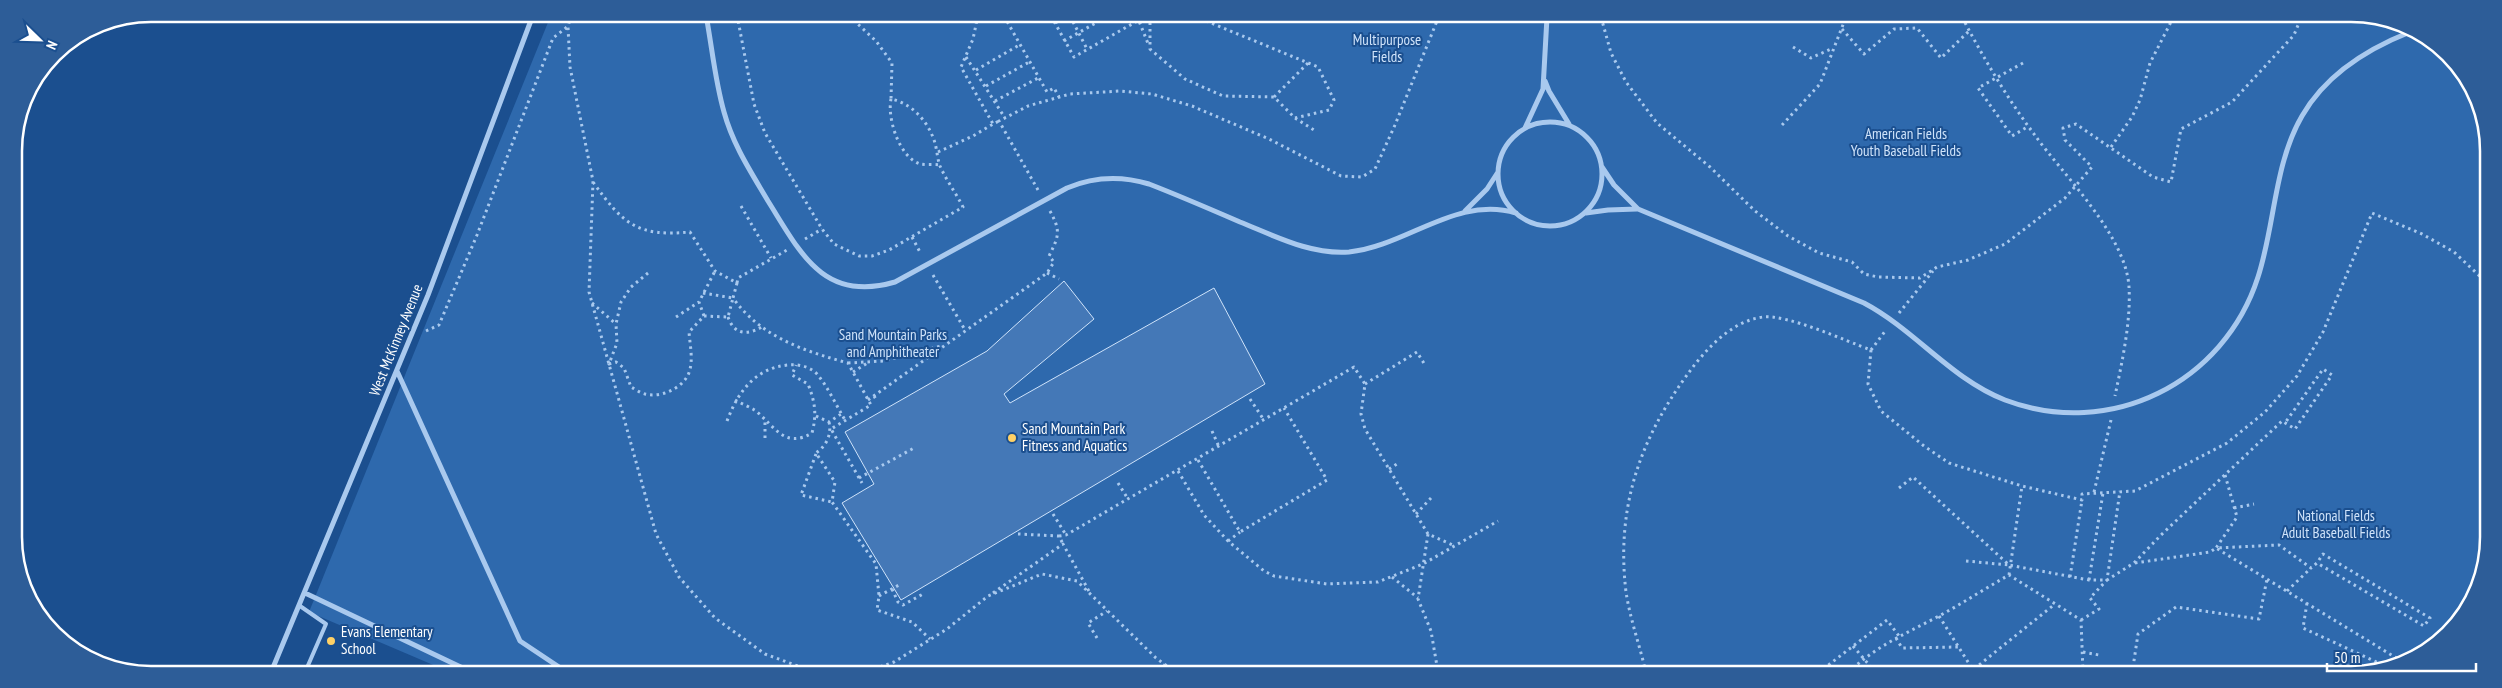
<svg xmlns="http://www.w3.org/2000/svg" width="2502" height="688" viewBox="0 0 2502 688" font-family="'PT Sans Narrow',sans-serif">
	<rect width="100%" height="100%" fill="#1b4f8f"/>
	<path fill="#2e69ad" d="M551 15 2386 18 2448 54 2486 125 2484 572 2465 613 2435 646 2360 674 445 670 309 612Z"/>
	<path fill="#4478b7" stroke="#cfe3fa" d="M1064 281 1094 319 1004 394 1010 403 1214 288 1265 384 901 600 842 503 874 484 845 432 987 351Z"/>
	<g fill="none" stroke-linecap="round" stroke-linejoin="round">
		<path stroke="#a9c9ee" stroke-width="3" stroke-dasharray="2.5 4" stroke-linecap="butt" d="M571 15 568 27 570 67 593 181 589 292 656 534 679 577 715 618 765 654 806 669 820 671
			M737 15 754 104 765 133 822 229 834 244 859 256H872L889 250 963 207C956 193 946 180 940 166 937 158 937 148 934 140 927 120 911 103 891 99L892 63 876 41 848 15
			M978 15 973 39 961 67 993 124 999 121
			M1004 16 1047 92 1054 88 1059 97
			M1051 16 1074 57 1139 20
			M1070 16 1087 49
			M1137 16 1149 46
			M1150 16V49L1185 79 1223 96 1274 97 1295 118 1317 132
			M1194 16 1318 67 1334 100 1329 110 1295 118
			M1601 17 1611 53 1626 82 1657 123 1710 167 1755 211 1788 236 1819 253 1852 262 1864 274 1878 277 1920 278 1937 267 1968 260 2005 244 2065 198 2092 167 2065 140 2063 128 2076 124 2153 177 2171 182 2181 129 2232 102 2294 35 2301 18
			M1962 17C1983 57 2007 98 2034 134 2063 175 2126 235 2129 287 2131 322 2122 362 2115 396
			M1055 23 1068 16
			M1842 29 1864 54 1894 29 1917 28 1941 58 1969 31
			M1064 41 1108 16
			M1793 47 1811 58 1833 48
			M966 57 1005 118
			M2023 63 1978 88 2012 136 2029 126
			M976 70 1021 44
			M986 86 1031 61
			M1274 97 1308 63
			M891 99C887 118 899 157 920 164 926 165 934 164 940 165
			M995 101 1040 77
			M1782 125 1820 84 1846 17
			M2111 147 2132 117 2140 100 2150 63 2173 18
			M938 152 973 136 993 124
			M593 182C623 224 637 237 690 232L715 271 737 283 733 298C761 337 804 351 848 363L871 405 831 429 862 483
			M1038 190 999 121 1028 106 1070 94 1120 91 1152 94 1192 106 1269 139 1341 176 1362 177 1375 169 1395 125 1439 16
			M741 206 771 258
			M912 237 921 254
			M805 239 822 229
			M648 273 631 287 621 302 616 324 617 343 609 364 616 362 624 368 631 387C635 389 640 393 645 394 660 398 681 389 688 375 694 362 690 346 689 332L704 316 699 302 715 271
			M1047 273 1059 279
			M933 275 965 330
			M737 283 738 278 787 250
			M703 293 733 298 728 317 704 316
			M592 303 616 324
			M1899 313 1933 271
			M676 317 699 302
			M728 317C734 334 746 336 762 327
			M426 331 439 325 477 235 553 38 567 27
			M1871 350 1886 330
			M848 363 883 361 941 346
			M853 372 869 362
			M1365 384 1417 352 1425 365
			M874 396 877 401
			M1250 399 1264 420
			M735 400C742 404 750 407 756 411 775 427 785 449 812 433 817 414 815 402 808 384L792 375 796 365
			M868 400 1047 273 1054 262 1049 256C1059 236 1061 231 1050 211
			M816 416 829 422 841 414
			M727 421C738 392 755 368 788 365 798 364 809 366 817 374 828 387 836 405 845 420
			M829 422C832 435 826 446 816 453L835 482 832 502 876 564 879 596 877 610 912 622 930 639
			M1212 431 1219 447
			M765 438V421
			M816 454 801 495 832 502
			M1198 460 1240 532 1327 480 1284 408
			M1389 469 1400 462
			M1178 471 1204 515 1228 541 1264 571 1274 576 1327 584 1378 582 1423 564 1498 521
			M2225 475 2237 517 2216 548 2279 545 2311 568 2317 563 2424 626 2430 618 2323 554 2317 563
			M859 478 914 448
			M1118 483 1128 499
			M1899 488 1913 477 2009 565 2089 580H2107L2134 563 2161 535 2282 421 2295 429 2332 375 2323 369 2285 423
			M2094 492 2111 420
			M2234 508 2254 504
			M1053 514 1066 535
			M1416 514 1431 498
			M1018 534 1059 536 1063 544
			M1428 534 1418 599 1431 631 1438 672
			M1059 536 1066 535 1354 367 1365 384 1361 414 1365 429 1428 534 1455 546
			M1228 541 1240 532
			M1966 561 2009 565
			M2135 563 2210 552 2216 548 2398 659
			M2009 575 2022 486
			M1392 577 1418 598
			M2070 577 2082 500
			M2089 580 2103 493
			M892 589 898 602 903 605 923 594
			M2287 591 2311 568
			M993 593 1063 544 1090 593
			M879 596 899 585
			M2307 603 2303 628 2383 665
			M1939 616 1975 673
			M2081 620 2099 609 2090 598 2107 580 2120 491
			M1097 638 1088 623 1107 611
			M1896 638 1902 648 1958 647
			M1853 646 1870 666
			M2083 652 2099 655
			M868 671 894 662 947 629 988 596 1042 574 1077 581 1156 658 1175 672
			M1162 672 1165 664
			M1646 673C1640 646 1630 619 1626 592 1616 509 1639 441 1687 375 1705 350 1731 321 1763 317 1787 314 1846 341 1871 350L1868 384 1881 411 1924 446 1949 463 2022 486 2082 500V494L2135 491 2227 443 2265 412 2297 376 2323 332 2372 213 2422 234 2454 252 2485 281
			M1818 673 1887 620 1899 636
			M1848 673C1874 647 1907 633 1939 616 1963 603 1986 588 2009 575L2081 620 2083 673
			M1969 673 2055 604
			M2132 674 2138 634 2176 607 2259 619 2267 579"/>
		<path stroke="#a9c9ee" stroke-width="4" d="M300 606 326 624 306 670"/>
		<path stroke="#a9c9ee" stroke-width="5" d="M706 15C712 47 715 81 724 112 733 145 751 172 768 201 800 252 823 303 895 282L1067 188C1093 177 1122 176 1149 184 1180 196 1210 209 1240 222 1275 236 1311 255 1349 252 1407 246 1457 195 1516 213
			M1545 81 1549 91 1569 124
			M1498 174a52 52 0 1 1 104 0a52 52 0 1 1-104 0Z
			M1525 128 1543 89 1547 17
			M1602 167 1614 185 1638 209 1864 303C1915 330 1951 379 2005 400 2110 440 2224 383 2258 277 2275 225 2274 164 2302 116 2326 74 2367 49 2410 32
			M1465 211 1487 189 1498 172
			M1586 213 1608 210 1637 209
			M397 371 520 641 565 671
			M305 593 467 670
			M272 670 428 295 533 15
			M608 671 616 668 621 671"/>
	</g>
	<g fill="#ffd166" stroke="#1b4f8f" stroke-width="2">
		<circle cx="1012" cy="438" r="5"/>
		<circle cx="331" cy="641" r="5"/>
	</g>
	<g text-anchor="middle" stroke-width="4" stroke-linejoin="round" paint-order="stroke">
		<g font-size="15" fill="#cfe3fa" stroke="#1b4f8f">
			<text x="1387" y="45">Multipurpose<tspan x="1387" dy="17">Fields</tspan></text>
			<text x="1906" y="139">American Fields<tspan x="1906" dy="17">Youth Baseball Fields</tspan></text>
			<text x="893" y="340">Sand Mountain Parks<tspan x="893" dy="17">and Amphitheater</tspan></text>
			<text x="2336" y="521">National Fields<tspan x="2336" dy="17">Adult Baseball Fields</tspan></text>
		</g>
		<g font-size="15" fill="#fff" stroke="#1b4f8f">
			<text transform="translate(396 340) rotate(-68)" y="5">West McKinney Avenue</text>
		</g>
		<g font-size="15" fill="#fff" stroke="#1b4f8f" text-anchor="start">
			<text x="1022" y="434">Sand Mountain Park<tspan x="1022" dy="17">Fitness and Aquatics</tspan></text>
			<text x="341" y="637">Evans Elementary<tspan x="341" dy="17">School</tspan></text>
		</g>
	</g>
	<path d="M0 0H2502V688H0ZM151 22H2351A129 129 0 0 1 2480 151V537A129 129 0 0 1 2351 666H151A129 129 0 0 1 22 537V151A129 129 0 0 1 151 22Z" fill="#2d5d98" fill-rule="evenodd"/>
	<path fill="none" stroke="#fff" stroke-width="2.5" d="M151 22H2351A129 129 0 0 1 2480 151V537A129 129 0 0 1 2351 666H151A129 129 0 0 1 22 537V151A129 129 0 0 1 151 22Z"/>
	<g transform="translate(40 40) rotate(113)" stroke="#1b4f8f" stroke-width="4" paint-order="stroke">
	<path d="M0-4L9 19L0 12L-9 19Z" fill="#ffffff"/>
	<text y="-8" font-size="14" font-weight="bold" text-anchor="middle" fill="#ffffff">N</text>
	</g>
	<path d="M2327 663v8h149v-8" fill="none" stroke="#ffffff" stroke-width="2.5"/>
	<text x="2334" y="663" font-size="15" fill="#ffffff" stroke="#1b4f8f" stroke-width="4" paint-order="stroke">50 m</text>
</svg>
